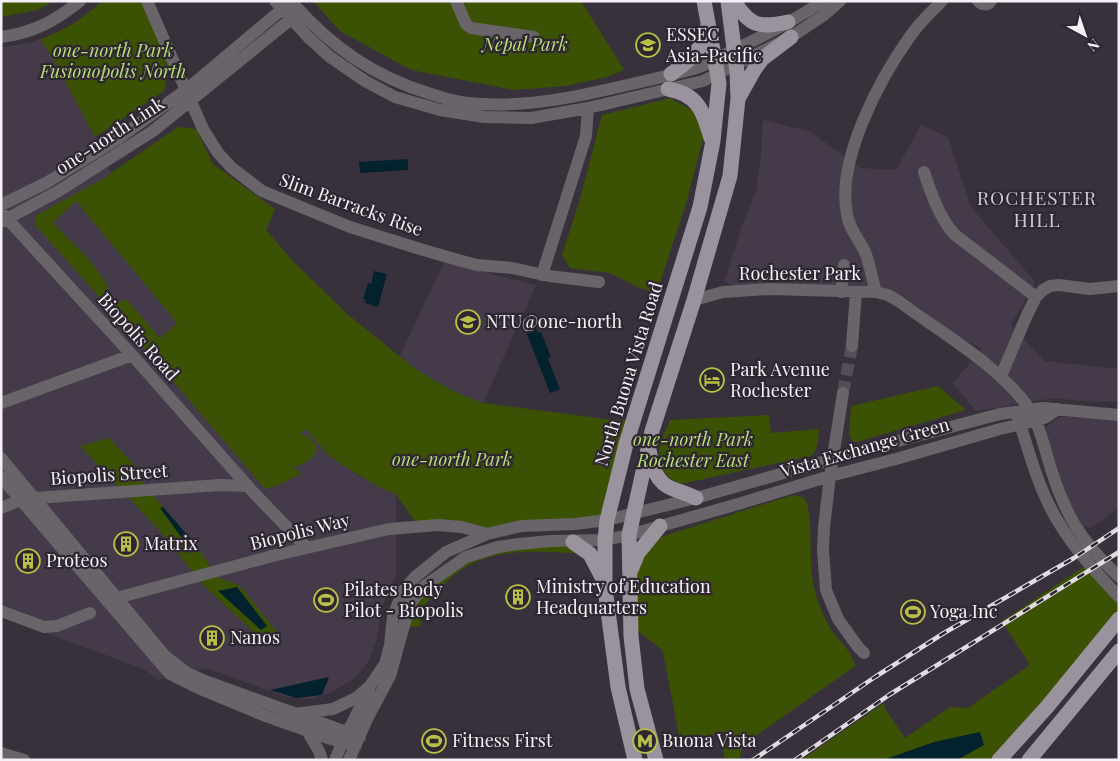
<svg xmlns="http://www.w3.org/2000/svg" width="1120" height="761" viewBox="0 0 1120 761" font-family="'Playfair Display',serif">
	<rect width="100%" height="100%" fill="#38313c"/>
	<path fill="#453a4a" d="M40 39 51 55 95 137 111 173 108 176 236 343 326 453 359 476 396 494V574L382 607 376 641 369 660 361 671 351 681 332 692 310 699 286 697 207 668 159 680 144 669 1 617V48L32 42Z
		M763 120 811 132 860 168 896 170 921 125 948 137 971 207 1035 282 1011 325 1044 361 1119 369V401L1094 402 1053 398 976 411 953 383 982 349 951 332 903 295 865 286H737L724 282 742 226 756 192 761 155Z
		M444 262 536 285 483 403 457 393 437 382 413 367 400 356Z
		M1079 416 1119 418V508L1091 528 1083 526 1060 489 1049 456 1046 427 1060 417Z"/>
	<path fill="#3b5204" d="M1 1H54L37 10 1 17Z
		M102 1H143L170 66 164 91 95 137 51 55 40 39C64 31 84 18 102 1Z
		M313 1H581L624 70 607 77 566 86 514 90 411 70 340 31Z
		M670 98 692 110 704 135 687 200 657 292 640 288 610 273 570 268 562 255 580 199 602 115Z
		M178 127 196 129 213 164 275 209 266 230 291 259 346 313 413 367 437 382 457 393 483 403 613 420H630L607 520 487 534 418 526 396 494 377 486 342 465 326 453 306 429 300 433C309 436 315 441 317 450 312 459 304 466 293 466L301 474 276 486 265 489 148 352 108 308 117 302 127 300 160 338 177 323 76 201 53 223C68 239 107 273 109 294L102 300 35 225V216L108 176 111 173Z
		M938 386 966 410 857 442H853L849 435 851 406Z
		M769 415 771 433 819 429C818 440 819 448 811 456L681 484C669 480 658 468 659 454 659 444 666 430 670 420Z
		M109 438 134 464 142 482 197 547 219 578 239 585 277 632 265 642 205 587 160 531 80 446Z
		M795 495C801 496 805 498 807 503 814 534 807 565 816 596 820 607 824 618 830 628 838 641 853 651 855 666L757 735 742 749 739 760H725L720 733 680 741 663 652C655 642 644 639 636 628L635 567 656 540 664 536 786 497Z
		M551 541 590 554C535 552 479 542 439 590 434 596 424 603 421 610 420 614 421 622 421 626L396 629 404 608 466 557Z
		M1088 564 1119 597V618L999 760H801L884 703 885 709 905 738 950 707 968 708 1030 665 1002 621Z"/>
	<path fill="#02232e" d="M408 159V170L360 173 359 162Z
		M374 271 387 274 378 307 365 303 366 300 363 299 368 283 371 284Z
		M535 325 538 333 541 332 551 357 548 359 560 389 550 393 525 329Z
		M163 507 198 547 192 552 160 508Z
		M237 587 267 626 261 630 218 591Z
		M329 677 322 695 296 698 270 690Z
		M980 732 984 745 957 760H883L934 742Z"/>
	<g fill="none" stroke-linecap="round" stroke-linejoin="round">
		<path stroke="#544e58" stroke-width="12" stroke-dasharray="12 6" stroke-linecap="butt" d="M843 393 852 346"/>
		<path stroke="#686469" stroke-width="12" d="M147 1 203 129 218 153 232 168 262 191 350 227 420 249 458 260 477 265 512 268 549 276 599 282
			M275 1 308 37 330 57 365 81 395 97 440 110 484 117 531 118 588 108 703 81 791 37 824 15 840 1
			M291 1C330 46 374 77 431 94 443 98 455 102 468 103 525 109 581 96 636 83 658 78 681 73 702 66 714 61 725 54 736 49 766 35 795 20 823 1
			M456 1 466 24 471 28 534 37
			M978 1C982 5 988 6 991 1
			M1 37C33 33 55 21 80 1
			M924 172C931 193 939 217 954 234L1036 297
			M1 205 46 183 116 140 186 90 287 5
			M1 212 132 355 253 492 306 547
			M1 222 57 192 153 131 296 15
			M542 275 586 136 588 108
			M841 292 844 265
			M876 292C872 279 870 264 865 252 859 239 849 229 847 214 836 160 880 78 911 35 920 22 931 12 942 1
			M694 300 723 292 769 289 876 292 888 295 900 302C944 335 996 363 1029 408 1040 424 1045 451 1051 469 1066 517 1082 542 1119 577
			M852 346 856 292
			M1001 376 1027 315 1036 297 1043 290 1050 286 1059 285 1090 289 1119 286
			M843 393 830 476 824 527 823 550 826 590 838 619 858 647 864 653
			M1 403 132 355
			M1018 418C1028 448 1036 480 1051 509 1068 542 1093 569 1119 597
			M1 458 165 656 187 673 205 681 360 737
			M1 477 170 674 198 688 263 715 331 739 356 745
			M1 508 20 500 35 498 220 485 248 486
			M112 604 124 596 276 555 389 529 438 525 462 527 487 534
			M1 611 44 627 57 626 90 613
			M295 714 333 709 356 698 370 686 385 664 390 645 393 616 403 591 415 577 446 552 487 534 521 526 575 524 607 520 696 498 875 447 1000 414 1043 408 1119 415
			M306 729 319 751 322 760
			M1 753 24 760
			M335 760 343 741 369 690
			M349 760 367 719 390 676 410 604 423 587 466 557 498 547 518 544 551 541 605 540 629 535 738 504 830 476 896 459 1000 429 1035 421 1046 417 1058 409"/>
		<path stroke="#9a929d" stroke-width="15" d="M734 1C750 27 760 28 788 22
			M671 74C693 57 700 54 708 25
			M668 89C698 94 703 111 711 138
			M739 97 754 70 762 59 791 37
			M649 450C652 466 656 483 673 489 681 492 688 494 696 498
			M573 542 590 554 603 579
			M631 570 638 553 660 526
			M635 760 618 687 605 588V540L607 520 626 444 700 207 713 141 719 83 704 1
			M656 760 637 689 631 636 629 535 652 431 694 300 730 176 738 99 737 72 728 1
			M999 760 1047 707 1119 619
			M1029 760 1119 651"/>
		<g stroke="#e1dbe3" stroke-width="4.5">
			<path id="rail" d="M753 760 875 677 944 633 1074 558 1119 528
				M795 760 889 695 1119 552"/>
		</g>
		<use href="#rail" stroke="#2e2731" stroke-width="2.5" stroke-dasharray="8" stroke-linecap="butt"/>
	</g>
	<defs>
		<g id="university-ring" transform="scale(1.25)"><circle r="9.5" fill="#2e2731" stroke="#b8c147" stroke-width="1.5"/><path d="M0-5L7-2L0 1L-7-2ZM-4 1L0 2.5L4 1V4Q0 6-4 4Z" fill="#b8c147"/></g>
		<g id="hotel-ring" transform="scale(1.25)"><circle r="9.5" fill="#2e2731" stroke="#b8c147" stroke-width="1.5"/><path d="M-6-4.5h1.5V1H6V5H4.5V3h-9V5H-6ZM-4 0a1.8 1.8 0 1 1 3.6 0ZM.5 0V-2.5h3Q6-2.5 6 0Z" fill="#b8c147"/></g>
		<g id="building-ring" transform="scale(1.25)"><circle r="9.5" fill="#2e2731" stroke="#b8c147" stroke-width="1.5"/><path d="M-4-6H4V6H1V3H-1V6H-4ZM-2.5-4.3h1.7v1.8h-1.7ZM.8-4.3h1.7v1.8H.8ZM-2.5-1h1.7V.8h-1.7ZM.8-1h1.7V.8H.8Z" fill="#b8c147"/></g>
		<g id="stadium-ring" transform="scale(1.25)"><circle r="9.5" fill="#2e2731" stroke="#b8c147" stroke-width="1.5"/><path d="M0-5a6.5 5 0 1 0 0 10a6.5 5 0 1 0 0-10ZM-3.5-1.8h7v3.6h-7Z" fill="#b8c147"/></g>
		<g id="metro-ring" transform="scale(1.25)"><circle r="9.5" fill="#2e2731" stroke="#b8c147" stroke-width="1.5"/><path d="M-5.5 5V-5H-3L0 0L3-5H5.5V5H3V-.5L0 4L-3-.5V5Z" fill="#b8c147"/></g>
	</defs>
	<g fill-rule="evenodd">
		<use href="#university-ring" x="648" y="45"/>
		<use href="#university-ring" x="468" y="322"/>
		<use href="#hotel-ring" x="712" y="380"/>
		<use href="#building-ring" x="126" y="544"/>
		<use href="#building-ring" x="28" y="561"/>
		<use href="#building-ring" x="518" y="597"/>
		<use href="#stadium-ring" x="326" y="600"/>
		<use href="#stadium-ring" x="913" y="612"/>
		<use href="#building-ring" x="212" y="638"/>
		<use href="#stadium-ring" x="434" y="741"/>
		<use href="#metro-ring" x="645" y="741"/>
	</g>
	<g text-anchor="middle" stroke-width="4.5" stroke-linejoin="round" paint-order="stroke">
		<g font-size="18" fill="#f5f0f7" stroke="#2e2731" text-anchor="start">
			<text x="666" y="41">ESSEC<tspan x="666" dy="21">Asia-Pacific</tspan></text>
			<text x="486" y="328">NTU@one-north</text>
			<text x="730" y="376">Park Avenue<tspan x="730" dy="21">Rochester</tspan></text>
			<text x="144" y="550">Matrix</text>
			<text x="46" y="567">Proteos</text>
			<text x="536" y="593">Ministry of Education<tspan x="536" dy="21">Headquarters</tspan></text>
			<text x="344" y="596">Pilates Body<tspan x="344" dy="21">Pilot - Biopolis</tspan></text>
			<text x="930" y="618">Yoga Inc</text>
			<text x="230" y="644">Nanos</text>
			<text x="452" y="747">Fitness First</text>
			<text x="662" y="747">Buona Vista</text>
		</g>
		<g font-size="18" font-style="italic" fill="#b7de78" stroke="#2e2731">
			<text x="525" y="51">Nepal Park</text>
			<text x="113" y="57">one-north Park<tspan x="113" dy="21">Fusionopolis North</tspan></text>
			<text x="693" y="446">one-north Park<tspan x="693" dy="21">Rochester East</tspan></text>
			<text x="452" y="466">one-north Park</text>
		</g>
		<g font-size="18" fill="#f5f0f7" stroke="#2e2731">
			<text transform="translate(110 136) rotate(-33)" y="6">one-north Link</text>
			<text transform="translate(351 205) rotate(20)" y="6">Slim Barracks Rise</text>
			<text x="800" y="280">Rochester Park</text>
			<text transform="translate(138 337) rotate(48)" y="6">Biopolis Road</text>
			<text transform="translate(629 374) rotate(-73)" y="6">North Buona Vista Road</text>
			<text transform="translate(865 448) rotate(-16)" y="6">Vista Exchange Green</text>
			<text transform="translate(109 475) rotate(-4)" y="6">Biopolis Street</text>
			<text transform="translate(300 532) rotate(-14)" y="6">Biopolis Way</text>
		</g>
		<g font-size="19" letter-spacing="1" fill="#d0c6d4" stroke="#2e2731">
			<text x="1037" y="205">ROCHESTER<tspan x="1037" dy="22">HILL</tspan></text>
		</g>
	</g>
	<rect width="1120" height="761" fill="none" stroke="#f5f0f7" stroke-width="5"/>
	<g transform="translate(1085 35) rotate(140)" stroke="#2e2731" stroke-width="4" paint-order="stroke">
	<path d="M0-4L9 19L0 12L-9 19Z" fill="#f5f0f7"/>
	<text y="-8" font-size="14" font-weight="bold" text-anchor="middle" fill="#f5f0f7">N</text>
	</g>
</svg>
